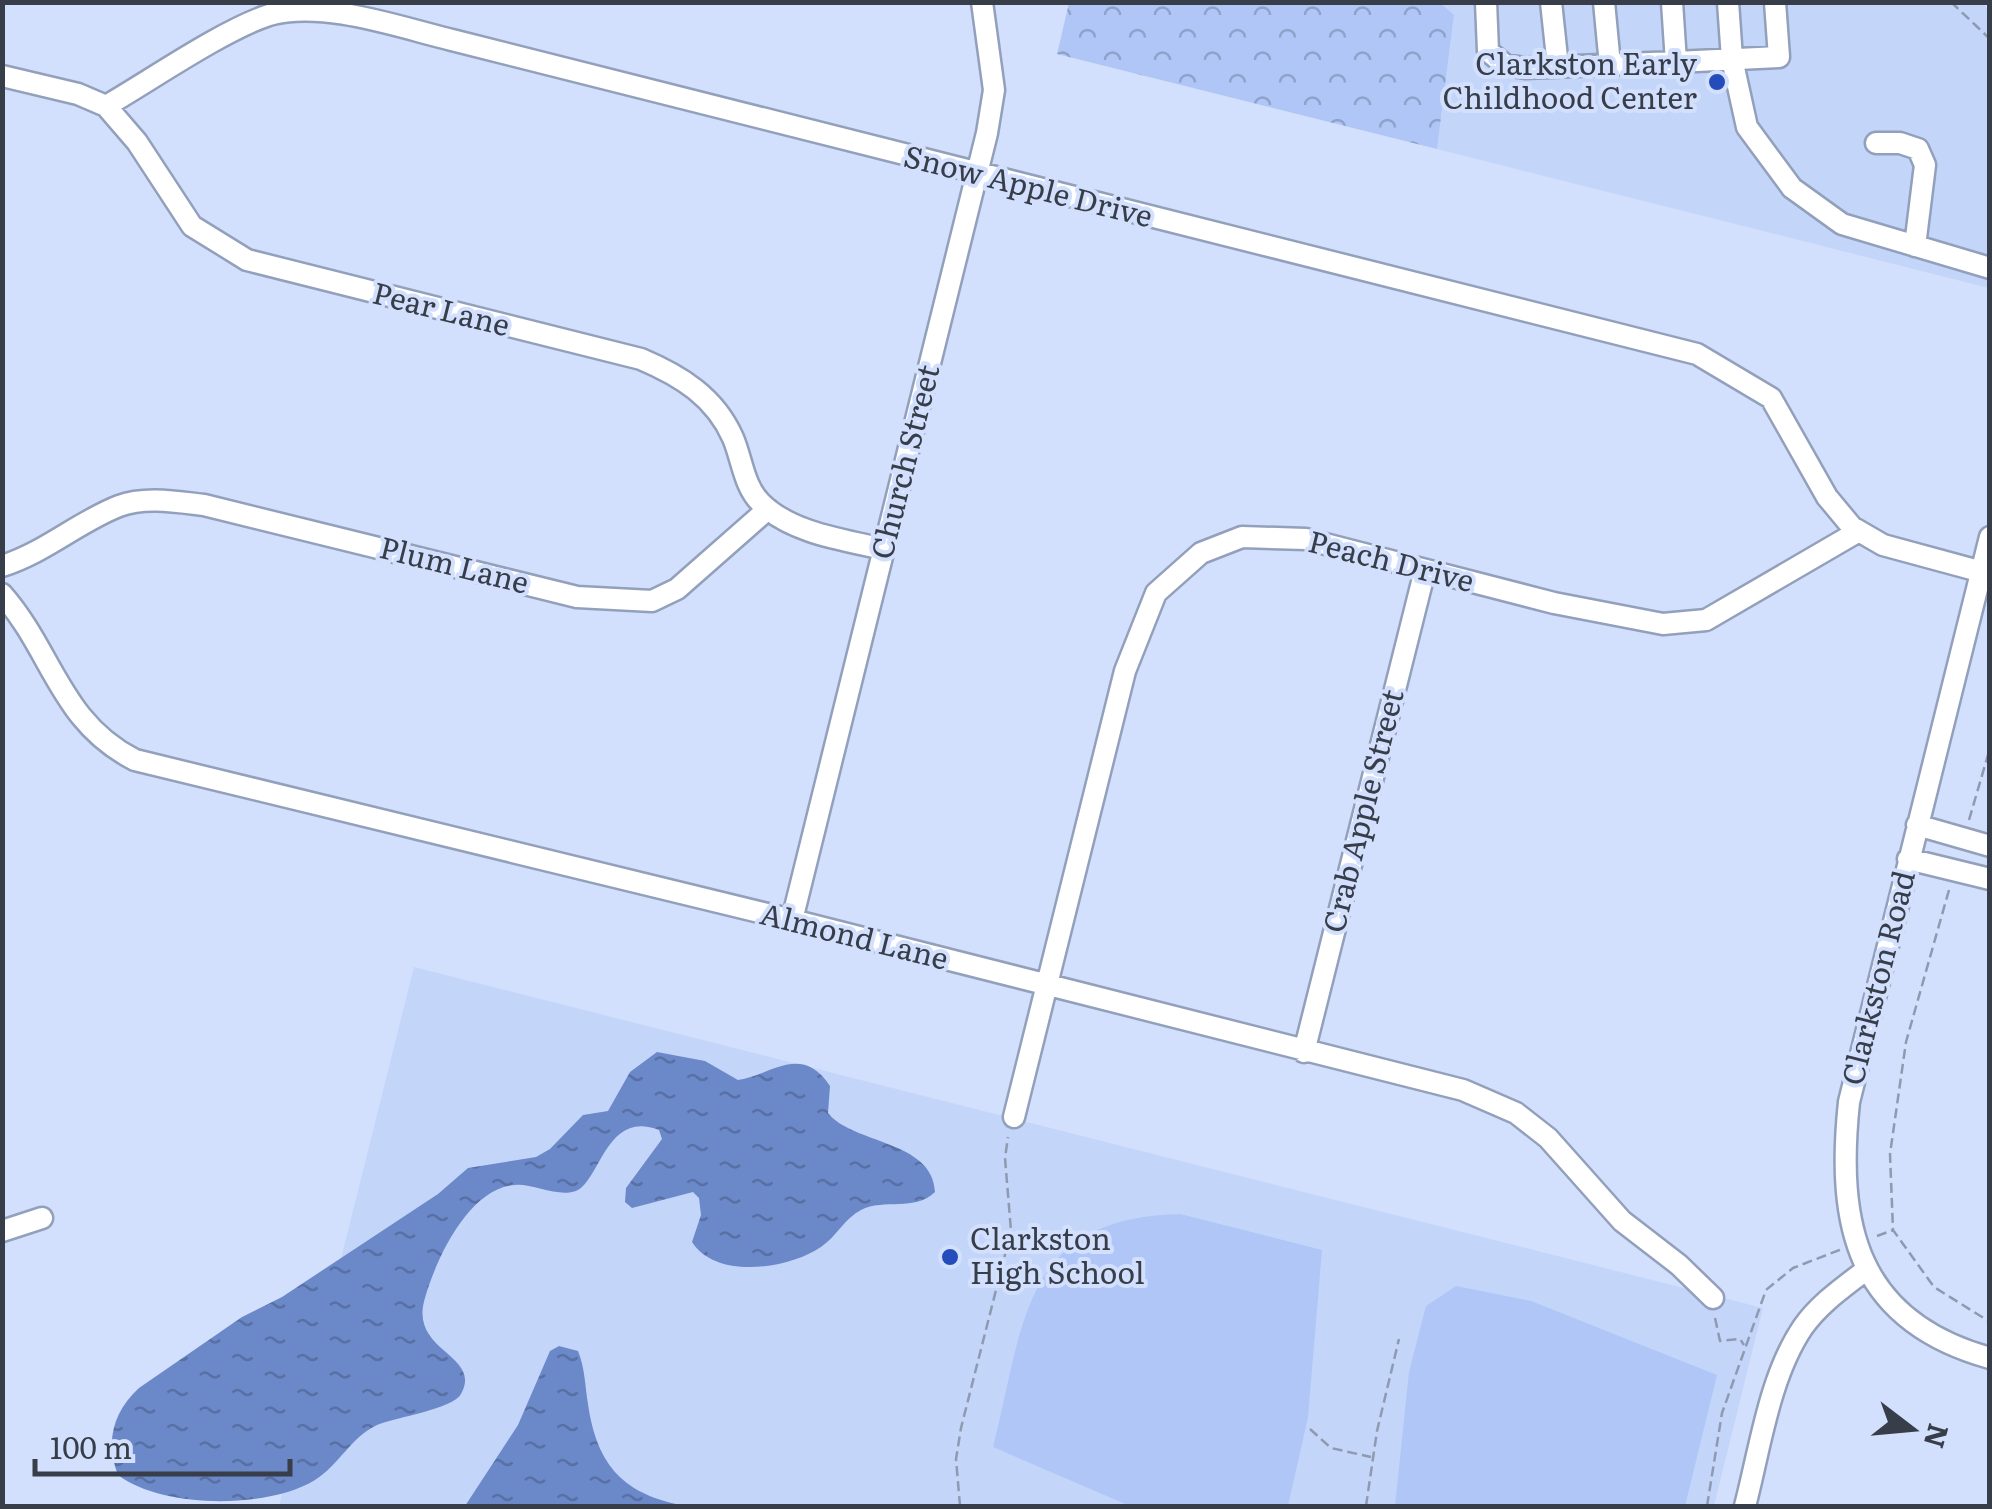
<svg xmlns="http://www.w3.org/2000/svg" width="1992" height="1509" viewBox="0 0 1992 1509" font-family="Literata,serif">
	<defs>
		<pattern id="park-crowns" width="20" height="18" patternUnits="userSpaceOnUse" patternTransform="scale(2.5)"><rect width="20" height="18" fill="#afc6f7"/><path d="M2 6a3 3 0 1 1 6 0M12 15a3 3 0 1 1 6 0" fill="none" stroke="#8fa2ca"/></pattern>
		<pattern id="water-ripples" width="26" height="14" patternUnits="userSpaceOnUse" patternTransform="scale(2.5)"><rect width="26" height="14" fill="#6b88c9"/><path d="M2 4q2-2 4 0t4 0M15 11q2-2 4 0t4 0" fill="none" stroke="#5970a5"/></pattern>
	</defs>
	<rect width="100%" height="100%" fill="#d2e0fd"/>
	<path fill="#c3d5f9" d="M1439 3H1983L1990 13 1989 288 1437 149 1454 16Z
		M414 967 1763 1308 1714 1506H279Z"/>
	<path fill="#afc6f7" d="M1180 1214 1322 1250 1308 1417 1288 1506H1130L993 1447C1025 1322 1021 1218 1180 1214Z
		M1456 1286 1531 1301 1717 1375 1685 1506H1395L1409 1372 1426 1306Z"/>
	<path fill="url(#park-crowns)" d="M1439 2 1454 15 1437 149 1057 54 1069 3Z"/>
	<path fill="url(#water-ripples)" d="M657 1052 705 1061 738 1080C772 1075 801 1043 830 1086L828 1113C852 1144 933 1140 935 1192 915 1212 884 1198 861 1210 845 1218 836 1237 821 1247 789 1269 716 1280 692 1242L701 1215 699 1198 693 1192 632 1208 625 1202 626 1188 662 1139 659 1130C611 1111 602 1168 582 1187 566 1202 534 1183 515 1185 469 1188 436 1259 425 1298 408 1352 483 1354 461 1394 453 1409 396 1417 377 1425 351 1437 339 1465 315 1480 268 1509 163 1509 118 1475 105 1442 113 1412 139 1388L242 1317 282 1297 438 1194 468 1168 536 1157 550 1149 583 1115 608 1111 630 1072Z
		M559 1346 578 1351C585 1368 585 1386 588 1404 597 1467 625 1495 686 1506H465L518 1425 550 1351Z"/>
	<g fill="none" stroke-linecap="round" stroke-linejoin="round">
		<g stroke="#92a0bb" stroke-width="25">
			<path id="minor" d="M1486 2 1488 51 1505 65 1525 68 1676 62
				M1551 2 1558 67
				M1604 2 1610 65
				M1672 2 1676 62 1779 57 1775 2
				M1728 2 1732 59 1747 127 1792 188 1842 224 1990 268
				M2 76 78 94 106 106 137 142 192 226 247 260 641 359C681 376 715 397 733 438 742 459 744 487 761 503 791 533 844 540 884 549
				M106 106C151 80 223 30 269 15 324 0 398 27 452 40L1697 354 1771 398 1827 497 1852 527 1883 545 1990 574
				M1876 143H1900L1918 149 1925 165 1915 246
				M1990 537 1849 1102C1836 1225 1856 1321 1990 1358
				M2 566C46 552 78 522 119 506 145 496 178 502 204 505L577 597 652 601 677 589 768 509
				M2 594C53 652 60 722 135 760L792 920 1463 1090 1516 1113 1548 1138 1622 1221 1679 1265 1713 1298
				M1917 825 1990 846
				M1908 859 1990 879
				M792 920 987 133 994 90 982 2
				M1304 1052 1425 570
				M1014 1117 1125 671 1156 593 1201 553 1242 537 1306 539 1554 603 1663 624 1706 620 1859 531
				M2 1231 42 1218
				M1745 1506C1760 1449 1769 1377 1803 1327 1820 1303 1844 1287 1867 1269"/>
		</g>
		<path stroke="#8f9ab0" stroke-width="2.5" stroke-dasharray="10 5" stroke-linecap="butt" d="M1951 2 1990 39
			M1969 820 1990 748
			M1949 890 1906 1042 1890 1154 1893 1230 1934 1287 1990 1322
			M1877 1236 1893 1230
			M1715 1318 1720 1341 1740 1339 1744 1345
			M1310 1429 1331 1448 1371 1457
			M960 1506 956 1459 961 1428 1011 1231 1005 1158 1008 1137
			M1366 1506 1377 1431 1399 1339
			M1707 1506 1722 1413 1766 1290 1793 1268 1842 1249"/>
		<use href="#minor" stroke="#fff" stroke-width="20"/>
	</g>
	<g fill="#254cbb" stroke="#d2e0fd" stroke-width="4">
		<circle cx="1717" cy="82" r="10"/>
		<circle cx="950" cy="1257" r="10"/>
	</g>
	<g text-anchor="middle" stroke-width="8" stroke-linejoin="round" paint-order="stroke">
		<g font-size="30" fill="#373d49" stroke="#d2e0fd" text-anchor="end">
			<text x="1697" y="75">Clarkston Early<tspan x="1697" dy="34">Childhood Center</tspan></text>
			<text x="970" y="1250" text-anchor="start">Clarkston<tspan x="970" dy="34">High School</tspan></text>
		</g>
		<g font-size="30" fill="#373d49" stroke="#d2e0fd">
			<text transform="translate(1028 187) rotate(14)" y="10">Snow Apple Drive</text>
			<text transform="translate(441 310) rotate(14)" y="10">Pear Lane</text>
			<text transform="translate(906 462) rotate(-76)" y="10">Church Street</text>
			<text transform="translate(1391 562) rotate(14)" y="10">Peach Drive</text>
			<text transform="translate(454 566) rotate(14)" y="10">Plum Lane</text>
			<text transform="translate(1364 811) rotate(-76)" y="10">Crab Apple Street</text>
			<text transform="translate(854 937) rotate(14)" y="10">Almond Lane</text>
			<text transform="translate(1879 978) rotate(-76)" y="10">Clarkston Road</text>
		</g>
	</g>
	<rect width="1992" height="1509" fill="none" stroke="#373d49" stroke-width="10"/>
	<g transform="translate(1912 1429) rotate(106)" stroke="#d2e0fd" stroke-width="8" paint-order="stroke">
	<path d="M0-8L18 38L0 25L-18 38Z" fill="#373d49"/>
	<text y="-15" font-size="28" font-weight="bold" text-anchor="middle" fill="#373d49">N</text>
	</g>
	<path d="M35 1459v15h255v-15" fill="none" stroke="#373d49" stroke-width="5"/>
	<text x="50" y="1459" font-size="30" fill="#373d49" stroke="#d2e0fd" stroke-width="8" paint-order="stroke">100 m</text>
</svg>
